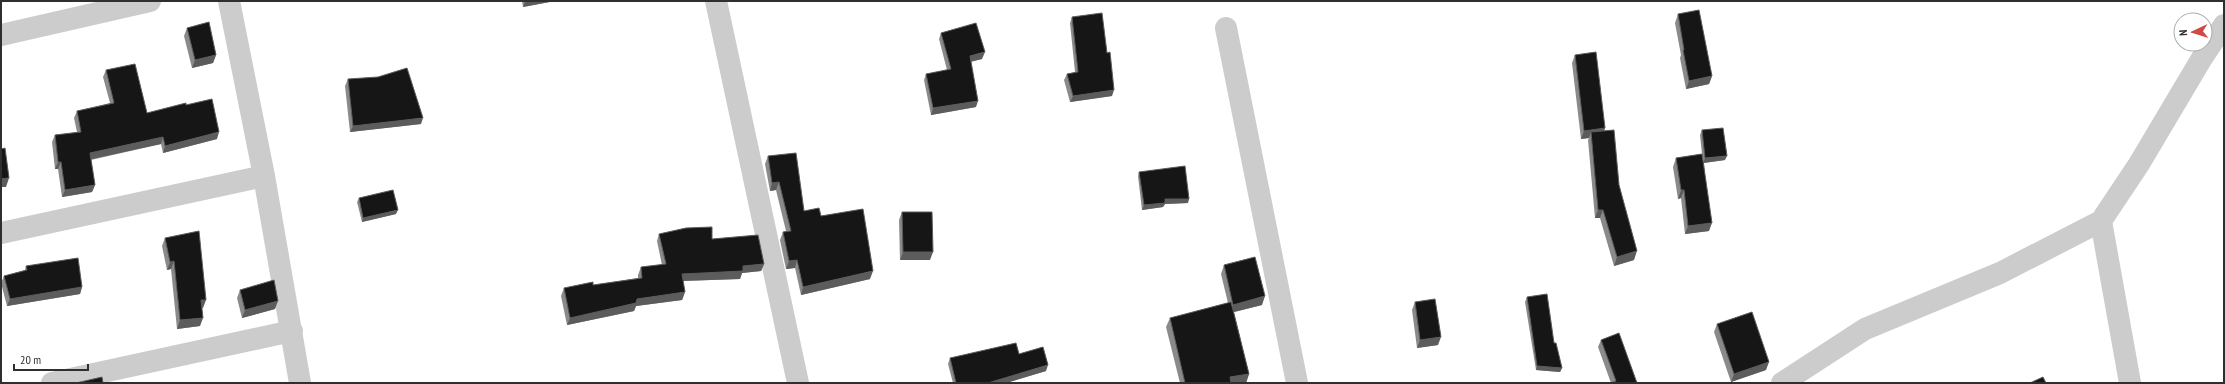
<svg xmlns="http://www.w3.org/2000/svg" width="2225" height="384" viewBox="0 0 2225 384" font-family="'PT Sans Narrow',sans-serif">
	<rect width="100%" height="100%" fill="#fff"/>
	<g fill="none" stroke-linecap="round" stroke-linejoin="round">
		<path stroke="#ccc" stroke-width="22" d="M229 1 264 176 300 383
			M716 1 798 383
			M1226 28 1297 383
			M1 35 150 1
			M2101 221 2130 383
			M1 233 264 176
			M52 383 292 331
			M1782 383 1865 329 2000 273 2101 221 2139 164 2202 58 2224 25"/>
	</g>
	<path fill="#8a8a8a" d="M522 1H555L523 7Z
		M1678 14 1712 76 1709 84 1686 89 1680 58 1681 55 1675 23Z
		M1072 17 1112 96 1070 102 1064 80 1067 74 1075 72 1070 23Z
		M187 28 216 55 213 63 192 68 184 36Z
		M941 33 982 59 971 62 976 107 931 115 924 80 926 74 947 70 939 39Z
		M1575 55 1605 128 1604 131 1619 185 1634 260 1614 266 1600 218H1595L1588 140 1589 138 1581 139 1572 63Z
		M106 70 147 113 186 105 217 139 163 153 161 144 91 160 95 185 92 192 62 197 58 169H55L52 142 55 135 77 132 74 118 77 111 110 103 103 77Z
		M348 79 421 124 350 132 345 86Z
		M1702 130 1725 160 1704 163 1709 231 1685 234 1681 198 1678 199 1673 167 1676 158 1702 154 1700 135Z
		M768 156 804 211 821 216 870 279 801 295 795 268 786 269 780 240 783 232 786 231 776 190 770 191 765 164Z
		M1139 172 1188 203 1165 204 1163 207 1142 210 1138 176Z
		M359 198 396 214 362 222 357 202Z
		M902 212 930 260H900L899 220Z
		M659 234 712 239 764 264 761 271 742 273 740 279 683 281 685 292 682 300 636 306 634 311 567 325 561 296 564 288 593 285 638 278V275L641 267 662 265 657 241Z
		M165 238 203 308H202L200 326 177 329 171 269 167 270 162 246Z
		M1224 265 1262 305 1234 312 1249 374 1246 383H1180L1166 327 1170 318 1228 303 1221 274Z
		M26 266 82 287 80 294 7 306 1 283 4 276 25 270Z
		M240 290 275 309 242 318 237 298Z
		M1527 297 1554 343 1562 368 1560 372 1536 370 1525 302Z
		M1415 302 1438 345 1417 348 1412 310Z
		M1717 324 1766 370 1731 382 1714 332Z
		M1601 340 1637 383H1611L1598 347Z
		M950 358 1046 371 1006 383H953L948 364Z"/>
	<path fill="#5c5c5c" d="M531 1H555L523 7 525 2Z
		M985 52 982 59 968 62 970 56Z
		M216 55 213 63 192 68 195 60Z
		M1712 76 1709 84 1686 89 1689 81Z
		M1114 90 1112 96 1070 102 1073 96Z
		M978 101 976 107 931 115 933 108Z
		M423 118 421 124 350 132 353 126Z
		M1605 128 1602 136 1591 132 1589 138 1581 139 1584 131Z
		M219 132 217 139 163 153 165 146Z
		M163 137 161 144 87 160 90 153Z
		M1727 156 1725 160 1703 163 1705 158Z
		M58 162H61L58 169H55Z
		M9 178 6 187H1V179Z
		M779 182 776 190 770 191 772 183Z
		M95 185 92 192 62 197 65 190Z
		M1681 190H1684L1681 198 1678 199Z
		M1165 199H1189L1188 203 1165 204 1163 207 1142 210 1144 205Z
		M398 210 396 214 362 222 363 218Z
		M1598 210H1603L1600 218H1595Z
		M1712 223 1709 231 1685 234 1688 226Z
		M1637 251 1634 260 1614 266 1617 257Z
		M903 252H933L930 260H900Z
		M797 260 795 268 786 269 789 261Z
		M174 261 171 269 167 270 170 262Z
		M764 264 761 271 742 273 740 279 680 281 682 274 743 266Z
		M873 271 870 279 801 295 803 287Z
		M82 287 80 294 7 306 10 299Z
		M685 292 682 300 636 306 634 311 567 325 570 318 637 299Z
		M1265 296 1262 305 1230 313 1233 305Z
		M201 300H206L203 308 198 309Z
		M278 301 275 309 242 318 245 310Z
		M203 318 200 326 177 329 180 320Z
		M1441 337 1438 345 1417 348 1420 340Z
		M1769 362 1766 370 1731 382 1734 374Z
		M1048 365 1046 371 1006 383H988Z
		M1537 366 1562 368 1560 372 1536 370Z
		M1249 374 1246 383H1228L1230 377Z"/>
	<path fill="#161616" stroke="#5c5c5c" d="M1699 10 1712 76 1689 81 1683 50H1684L1678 14Z
		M1102 13 1107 53 1110 52 1114 90 1073 96 1067 74 1078 72 1072 17Z
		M209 22 216 55 195 60 187 28Z
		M976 23 985 52 970 56 978 101 933 108 926 74 951 69 941 33Z
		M1596 52 1605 128 1584 131 1575 55Z
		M135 64 147 113 186 103V105L212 99 219 132 165 146 163 137 90 153 95 185 65 190 61 162H58L55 135 81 132 77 111 114 103 106 70Z
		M407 68 423 118 353 126 348 79 378 77Z
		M1723 128 1727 156 1705 158 1702 130Z
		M1614 130 1619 185 1637 251 1617 257 1603 210H1598L1591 132Z
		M5 148 9 178 1 179V149Z
		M796 153 804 211 819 208 821 216 863 209 873 271 803 287 797 260 789 261 783 232 791 231 779 182 772 183 768 156Z
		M1702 154 1712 223 1688 226 1684 190H1681L1676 158Z
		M1185 166 1189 199H1165V203L1144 205 1139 172Z
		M393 190 398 210 363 218 359 198Z
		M902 212H932L933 252H903Z
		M712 227V239L758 235 764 264 743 266V271L682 274 685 292 637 299 636 303 570 318 564 288 593 282V285L642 278 641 267 666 264 659 234 686 228Z
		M199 231 206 300H201L203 318 180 320 174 261 170 262 165 238Z
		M1255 257 1265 296 1233 305 1224 265Z
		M78 258 82 287 10 299 4 276 27 270 26 266Z
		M274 280 278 301 245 310 240 290Z
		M1547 294 1554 343H1556L1562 368 1537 366 1527 297Z
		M1435 299 1441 337 1420 340 1415 302Z
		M1231 302 1249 374 1230 377 1231 383H1185L1170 318Z
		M1752 312 1769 362 1734 374 1717 324Z
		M1619 333 1637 383H1611L1616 381 1601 340Z
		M1016 343 1019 354 1043 347 1048 365 988 383H956L950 358Z
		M102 377 103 383H76Z
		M2043 377 2046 383H2030Z"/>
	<rect width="2225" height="384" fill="none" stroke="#2f2f2f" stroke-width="4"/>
	<g transform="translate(2193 32) rotate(266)"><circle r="19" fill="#ffffff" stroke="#acacac"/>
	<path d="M0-3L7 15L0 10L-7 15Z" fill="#d24846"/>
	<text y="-6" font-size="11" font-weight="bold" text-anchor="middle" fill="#2f2f2f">N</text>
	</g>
	<path d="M14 364v6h74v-6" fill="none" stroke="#2f2f2f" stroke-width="2"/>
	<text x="20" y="364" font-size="12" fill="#2f2f2f" stroke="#ffffff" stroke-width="3" paint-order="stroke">20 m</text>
</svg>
